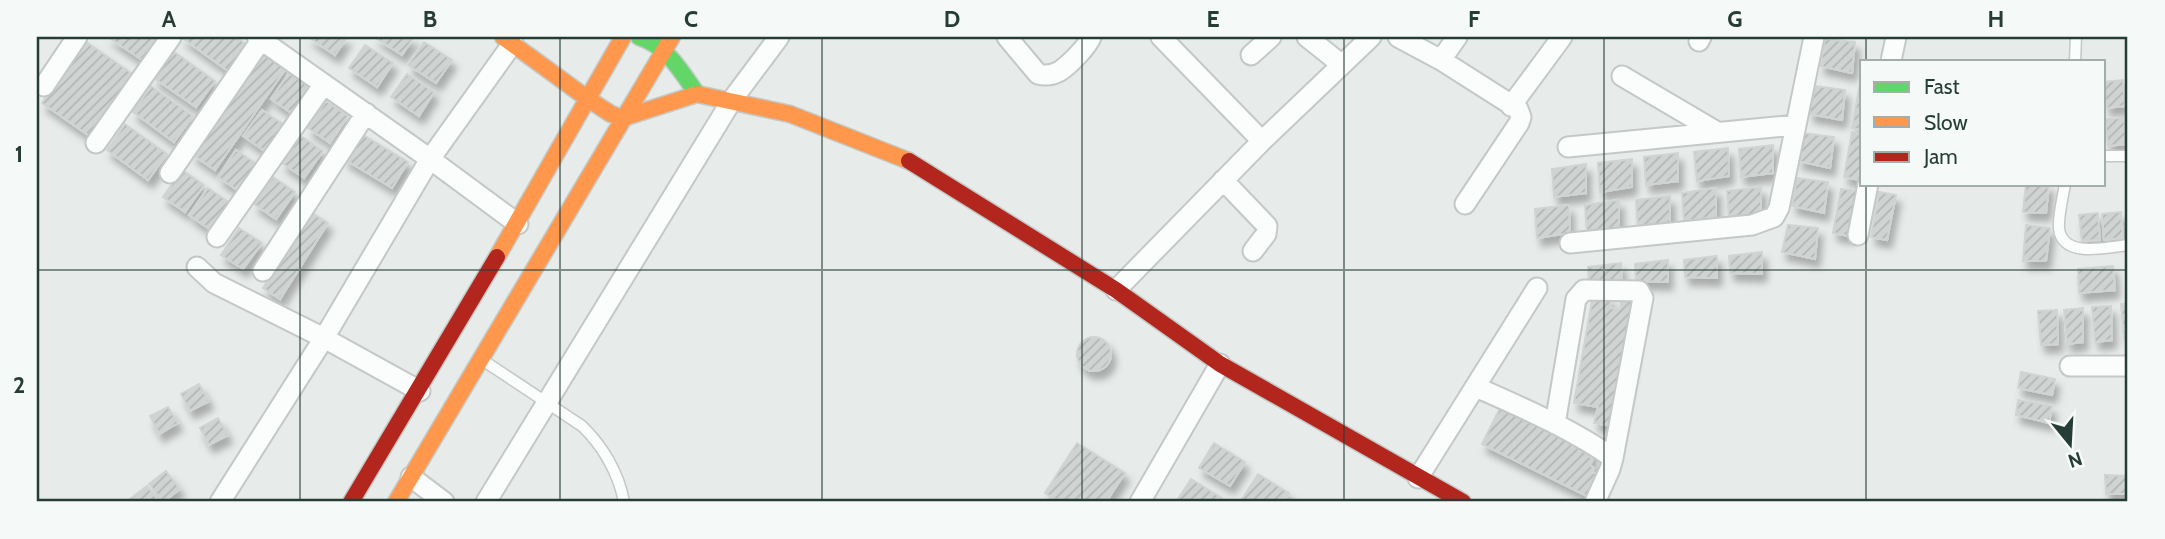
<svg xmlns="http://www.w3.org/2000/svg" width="2165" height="539" viewBox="0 0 2165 539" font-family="Cabin,sans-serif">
	<defs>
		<pattern id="building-hatch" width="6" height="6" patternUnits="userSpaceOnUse" patternTransform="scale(1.75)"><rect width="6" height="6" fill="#cfd4d2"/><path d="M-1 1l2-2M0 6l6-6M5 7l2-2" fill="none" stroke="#b2b7b5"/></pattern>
		<filter id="shadow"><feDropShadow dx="4.5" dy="8" stdDeviation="3.5" flood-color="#0004"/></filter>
	</defs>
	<rect width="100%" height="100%" fill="#e7ebe9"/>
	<path fill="url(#building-hatch)" stroke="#d0d4d2" stroke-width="2" filter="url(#shadow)" d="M108 37H159L142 60Z
		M181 37H236L247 45 228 71Z
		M308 37H347L335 55Z
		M374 37H414L402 55Z
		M1825 39 1855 42 1852 73 1820 66Z
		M85 41 134 75 91 137 42 103Z
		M424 42 452 60 436 83 408 65Z
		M365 45 393 63 377 87 349 68Z
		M173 51 215 81 196 107 154 78Z
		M264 51 287 67 215 170 192 154Z
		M289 73 311 88 293 114 271 99Z
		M407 74 434 92 419 116 391 97Z
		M2123 80 2125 106 2106 108 2104 82Z
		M1860 83 1862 84V130L1852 128Z
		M151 86 193 116 174 142 133 112Z
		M1815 86 1845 90 1842 120 1809 114Z
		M326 101 348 116 330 143 308 128Z
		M262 110 284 125 266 152 243 136Z
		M2124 118 2126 144 2108 146 2105 119Z
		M125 124 167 154 148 180 107 150Z
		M1852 132 1862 134V169L1860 180 1844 177Z
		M360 133 408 162 392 188 344 159Z
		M1803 133 1834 137 1830 168 1798 161Z
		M301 136 323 151 304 178 282 163Z
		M1773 145V173L1741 177 1739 149Z
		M1728 148 1729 176 1697 181 1694 152Z
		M236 150 258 165 240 192 218 177Z
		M1678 153V181L1646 185 1644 157Z
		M1632 159V187L1600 192 1598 163Z
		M1586 164V193L1554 197 1552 169Z
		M182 170 204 185 185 212 163 197Z
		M273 177 295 192 276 219 254 204Z
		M1797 178 1828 182 1824 213 1792 206Z
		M2026 184H2049L2046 213 2023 212Z
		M1761 187V215L1729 219 1727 191Z
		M208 188 230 203 211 230 189 215Z
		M1716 188V217L1684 221 1682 193Z
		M1841 189 1858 191 1849 236 1833 233Z
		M1879 192 1896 195 1887 240 1871 237Z
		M1670 196V224L1638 229 1636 200Z
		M1619 200V229L1587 233 1585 205Z
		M1569 205 1570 233 1537 238 1535 209Z
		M311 212 328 223 280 299 263 288Z
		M2121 212 2123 238 2104 240 2102 214Z
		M2098 213 2100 240 2082 241 2079 215Z
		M1788 225 1818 228 1815 259 1782 252Z
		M2026 225 2050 228 2046 261H2023Z
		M239 228 262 243 243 269 221 255Z
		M1762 252V274L1730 273 1729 256Z
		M1717 256V278L1685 277 1684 260Z
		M1668 260V282L1636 281 1635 264Z
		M1621 263 1622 285 1589 284 1588 267Z
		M2113 266 2115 290 2079 293 2078 269Z
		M1593 295 1611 298 1610 308 1620 309 1622 295 1641 299 1618 427 1594 423 1598 407 1574 403Z
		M2128 303V338H2124L2121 304Z
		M2111 306 2112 340 2095 342 2092 307Z
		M2083 308V342L2067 344 2064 310Z
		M2057 310 2058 344 2041 345 2038 311Z
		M1077 354a17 17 0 1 1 34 0a17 17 0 1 1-34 0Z
		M2021 372 2055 379 2052 395 2018 388Z
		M199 384 209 401 190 411 181 394Z
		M2018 400 2052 406 2049 423 2016 415Z
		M1502 404 1594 449 1590 457 1593 459 1590 465 1594 468 1592 472 1602 477 1595 500 1482 444Z
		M168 407 178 423 159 434 150 416Z
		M218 418 228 435 209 445 200 428Z
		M1077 443 1125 473 1106 502H1059L1045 493Z
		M1214 443 1245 462 1230 486 1199 468Z
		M166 471 180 489 163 502 149 484Z
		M1258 474 1289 493 1283 502H1247L1242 499Z
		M2105 475 2128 476V494H2106Z
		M1191 479 1222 498 1219 502H1176Z
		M147 486 160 502H132L130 499Z"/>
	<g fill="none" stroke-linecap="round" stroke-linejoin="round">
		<g stroke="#c4c8c6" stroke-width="13">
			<path id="lane" d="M2075 61 2076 37
				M2104 156H2128
				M2065 184C2063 197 2058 215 2059 229 2063 259 2108 247 2128 245
				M484 361 582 426C603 446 619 474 624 502"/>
		</g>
		<g stroke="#c4c8c6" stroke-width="23">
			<path id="street" d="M257 37 430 159 518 224
				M1007 37 1038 74C1046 76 1053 75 1060 71 1069 65 1088 46 1091 37
				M1161 37 1262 141
				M1307 37 1341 64
				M1398 37 1441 60 1457 37
				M1699 41 1701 37
				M1251 55 1271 37
				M1441 60 1518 109 1521 117 1519 123 1465 204
				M1891 61 1896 37
				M1622 76 1717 132
				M44 86 77 37
				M1511 106 1562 37
				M96 143 171 37
				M1568 147 1796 125
				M170 173 261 40
				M1223 180 1267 226 1266 234 1253 251
				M1858 235 1868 184
				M217 237 324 84
				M1570 243 1752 225 1774 217 1779 208 1814 37
				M197 267 214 283 324 338 420 391
				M263 271 366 113
				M1116 290 1262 141 1371 37
				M2070 366H2128
				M1476 387C1523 408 1570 428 1613 458L1610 469 1595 502
				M1555 424 1576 299 1584 290 1639 291 1643 298 1613 458
				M411 477 444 502
				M1418 478 1537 288
				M220 502 324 338 430 159 513 43
				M486 502 732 100 779 37
				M1140 502 1220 364"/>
		</g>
		<g stroke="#c3c9c6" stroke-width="19">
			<path id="fast" d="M639 37C667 46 681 71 697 94"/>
		</g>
		<g stroke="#c3c9c6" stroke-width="19">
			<path id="slow" d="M503 37 588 99 611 114 623 118 697 94 790 114 909 161
				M497 257 623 37
				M396 502 672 37"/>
		</g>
		<g stroke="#c3c9c6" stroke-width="19">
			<path id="jam" d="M909 161 1116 290 1220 364 1463 502
				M351 502 497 257"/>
		</g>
		<use href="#lane" stroke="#fbfcfc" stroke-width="10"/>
		<use href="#street" stroke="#fbfcfc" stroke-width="19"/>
		<use href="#fast" stroke="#63d668" stroke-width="16"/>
		<use href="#slow" stroke="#ff974d" stroke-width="16"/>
		<use href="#jam" stroke="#b3261e" stroke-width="16"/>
	</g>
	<path fill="none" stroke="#263d37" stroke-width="2" stroke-opacity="0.55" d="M300 37V502M560 37V502M822 37V502M1082 37V502M1344 37V502M1604 37V502M1866 37V61M1866 184V502M37 270H2128"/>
	<rect width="2165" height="539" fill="none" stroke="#f5f9f7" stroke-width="77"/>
	<rect x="1860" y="60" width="245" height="126" fill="#f5f9f7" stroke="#a2aeaa" stroke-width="2"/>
	<rect x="1874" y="82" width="35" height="10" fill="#63d668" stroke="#a2aeaa" stroke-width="2"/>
	<text x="1924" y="94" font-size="21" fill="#263d37">Fast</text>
	<rect x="1874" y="117" width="35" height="10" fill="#ff974d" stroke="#a2aeaa" stroke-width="2"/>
	<text x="1924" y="130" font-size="21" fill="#263d37">Slow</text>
	<rect x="1874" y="152" width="35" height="10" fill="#b3261e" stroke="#a2aeaa" stroke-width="2"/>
	<text x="1924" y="164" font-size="21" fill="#263d37">Jam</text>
	<g transform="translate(2070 444) rotate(162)" stroke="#f5f9f7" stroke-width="5" paint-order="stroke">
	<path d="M0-5L12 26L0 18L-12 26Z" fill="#263d37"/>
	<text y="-10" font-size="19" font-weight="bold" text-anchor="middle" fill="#263d37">N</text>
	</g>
	<rect x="38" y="38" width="2088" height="462" fill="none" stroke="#263d37" stroke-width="2.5"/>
	<g font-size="23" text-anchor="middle" font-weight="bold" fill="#263d37">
		<text x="169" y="27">A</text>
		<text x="430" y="27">B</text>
		<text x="691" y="27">C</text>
		<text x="952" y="27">D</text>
		<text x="1213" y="27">E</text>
		<text x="1474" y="27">F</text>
		<text x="1735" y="27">G</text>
		<text x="1996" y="27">H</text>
		<text x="19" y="162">1</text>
		<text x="19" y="393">2</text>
	</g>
</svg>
